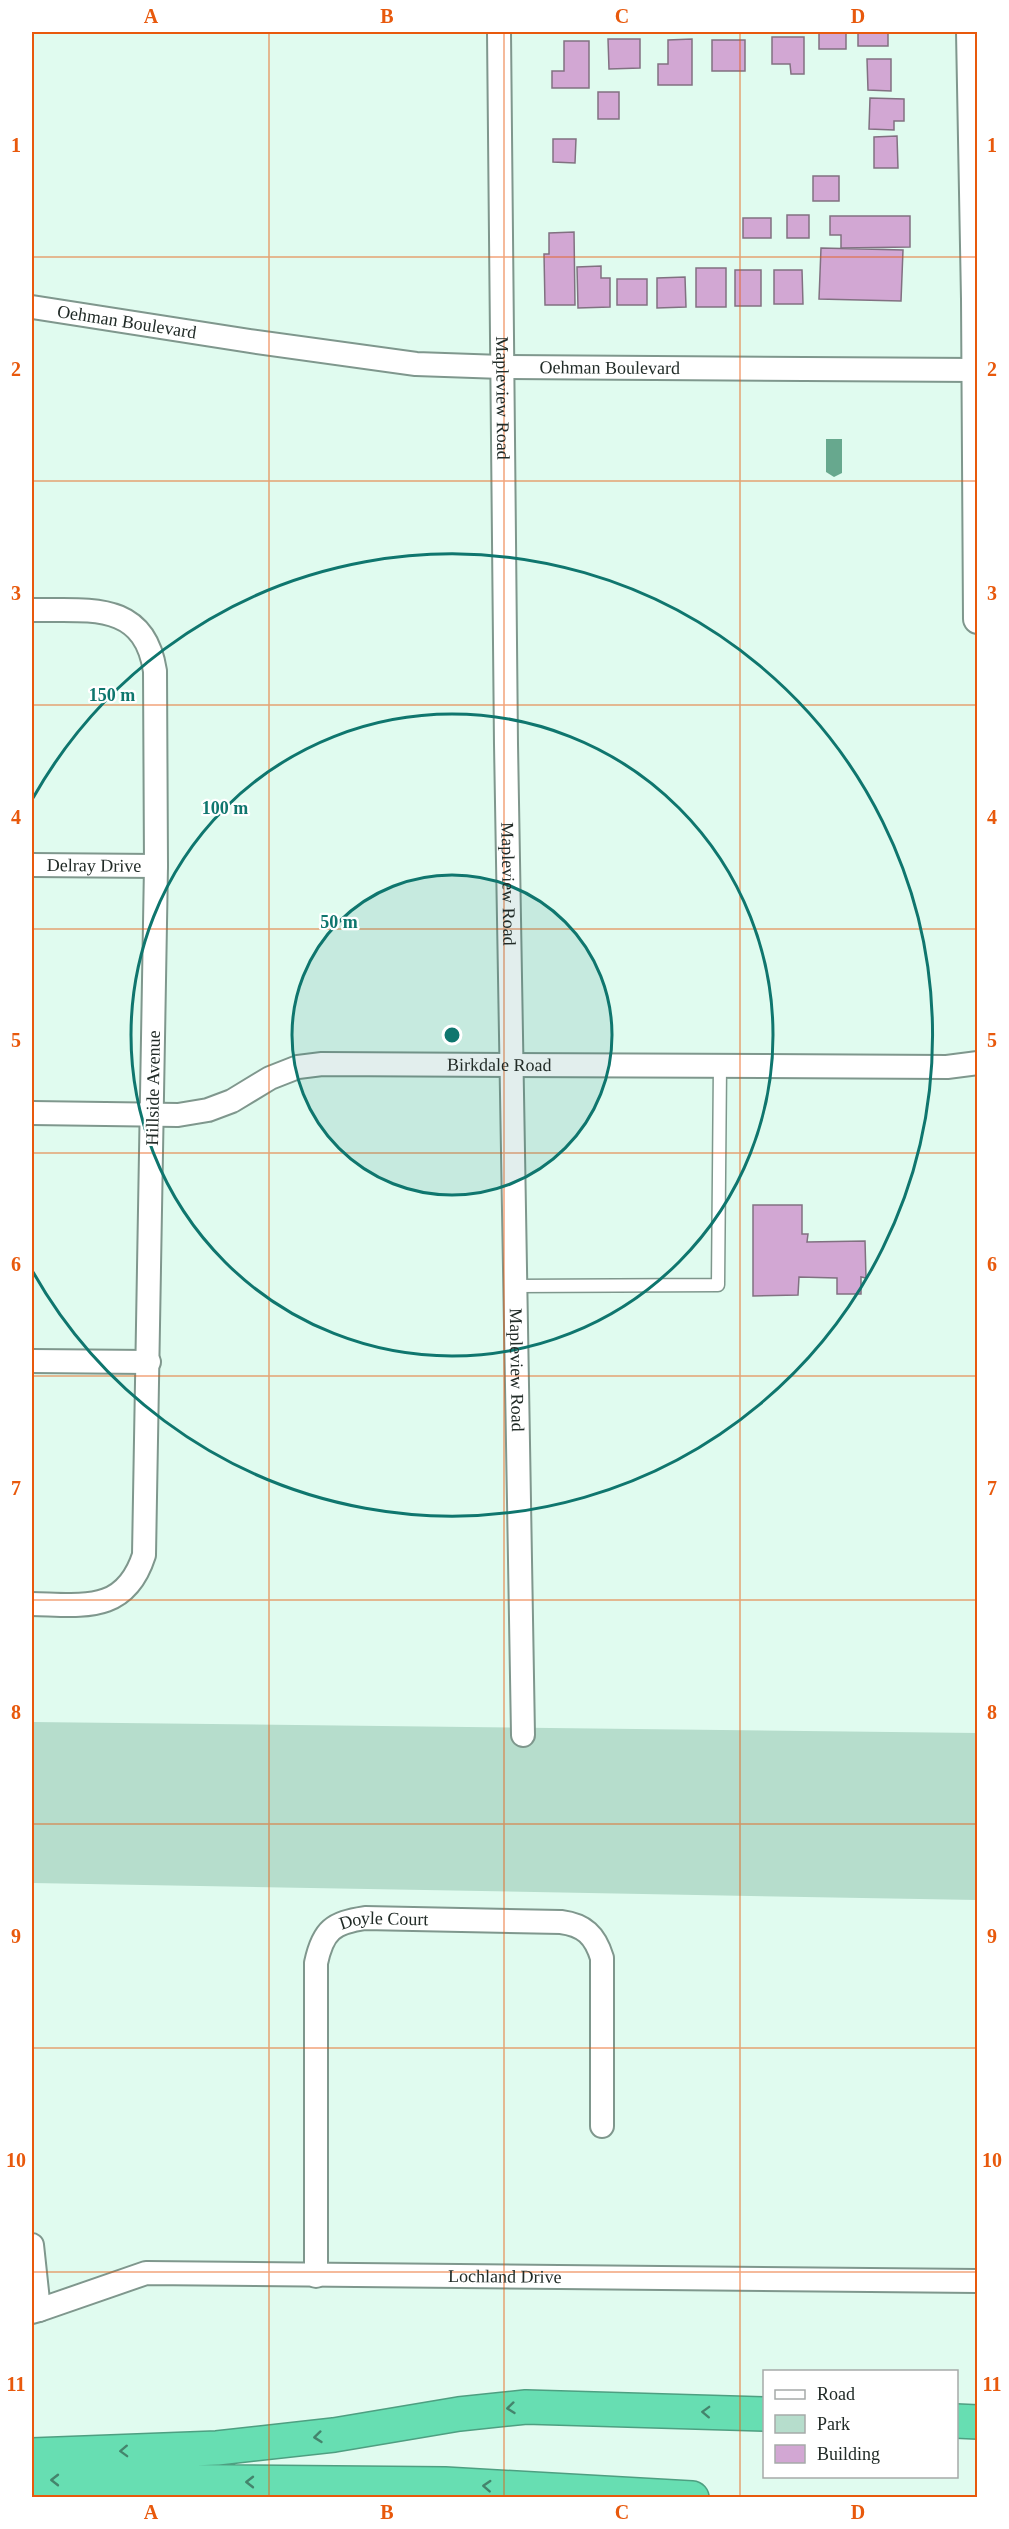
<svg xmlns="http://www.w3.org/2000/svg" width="1009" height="2529" viewBox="0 0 1009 2529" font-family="'Times New Roman',serif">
	<rect width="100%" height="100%" fill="#e0fbef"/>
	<path fill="#b6ddcc" d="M32 1722 977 1733V1900L32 1883Z"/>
	<path fill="#67a88e" d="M826 439H842V473L834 477 826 472Z"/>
	<path fill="#d2a7d3" stroke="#817181" stroke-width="1.5" d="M819 32H846V49H819Z
		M858 32H888V46H858Z
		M772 37H804V74H791L790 64H772Z
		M608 39H640V68L609 69Z
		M692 39V85H658V64H668V40Z
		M712 40H745V71H712Z
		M564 41H589V88H552V71H564Z
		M867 59H891V91L868 90Z
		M598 92H619V119H598Z
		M870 98 904 99V121H894V130L869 129Z
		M897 136 898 168H874V137Z
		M553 139H576L575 163 553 162Z
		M813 176H839V201H813Z
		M787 215H809V238H787Z
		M830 216H910V247L841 248V235H830Z
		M743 218H771V238H743Z
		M574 232 575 305H545L544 254H549V233Z
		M821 248 903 250 901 301 819 299Z
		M601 266V278H610V307L578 308 577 267Z
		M696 268H726V307H696Z
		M735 270H761V306H735Z
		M774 270H802L803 304H774Z
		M685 277 686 307 657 308V278Z
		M617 279H647V305H617Z
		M753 1205H802V1234H808L807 1242 865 1241 866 1278 861 1277V1294H837V1278L799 1277 798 1295 753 1296Z"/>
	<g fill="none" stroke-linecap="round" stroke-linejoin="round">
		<g stroke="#7f978d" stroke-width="15">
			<path id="service" d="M515 1286 718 1285 720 1066"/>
		</g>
		<g stroke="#7f978d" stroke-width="26">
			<g id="minor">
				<path id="s1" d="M499 32 506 744 523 1735"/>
				<path id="s2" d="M32 307 250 341 416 364 502 367 976 370"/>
				<path d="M32 610C88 611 144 600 155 671L156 866 144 1555C125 1614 83 1605 32 1604"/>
				<path id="s3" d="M32 865 156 866"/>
				<path id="s4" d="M32 1113 178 1115 208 1110 232 1101 270 1078 298 1067 322 1064 947 1067 978 1063"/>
				<path d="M32 1361 149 1362"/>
				<path d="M32 2245 39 2310 32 2312"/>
				<path id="s5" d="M316 2276V1963C323 1930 333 1923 365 1918L561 1922C584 1925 595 1935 602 1958V2126"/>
				<path id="s6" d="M39 2310 146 2273 978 2281"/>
			</g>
		</g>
		<g stroke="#7f978d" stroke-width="32">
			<path id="tertiary" d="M971 32 976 299 978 619"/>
		</g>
		<g stroke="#4e9f81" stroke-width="36">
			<path id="motorway" d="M956 2421 978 2422
				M32 2455 217 2448 334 2435 459 2414 526 2407 764 2414
				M32 2480 445 2484 692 2498"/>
		</g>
		<use href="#service" stroke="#fff" stroke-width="12"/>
		<use href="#minor" stroke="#fff" stroke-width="22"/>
		<use href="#tertiary" stroke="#fff" stroke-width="28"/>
		<use href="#motorway" stroke="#67deb2" stroke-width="33"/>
	</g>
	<defs><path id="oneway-chevron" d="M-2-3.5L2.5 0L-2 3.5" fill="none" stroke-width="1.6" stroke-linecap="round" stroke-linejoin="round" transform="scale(1.5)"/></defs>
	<g stroke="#44846c">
		<use href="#oneway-chevron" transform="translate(511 2408) rotate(174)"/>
		<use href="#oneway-chevron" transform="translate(706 2412) rotate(-178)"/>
		<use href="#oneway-chevron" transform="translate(318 2437) rotate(174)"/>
		<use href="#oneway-chevron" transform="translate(124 2451) rotate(178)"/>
		<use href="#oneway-chevron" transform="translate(55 2480) rotate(-180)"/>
		<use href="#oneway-chevron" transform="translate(250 2482) rotate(-180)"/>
		<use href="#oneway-chevron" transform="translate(487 2486) rotate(-177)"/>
	</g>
	<path fill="none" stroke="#e8590c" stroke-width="1.5" stroke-opacity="0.55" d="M269 32V2498M504 32V2498M740 32V2498M32 257H978M32 481H978M32 705H978M32 929H978M32 1153H978M32 1376H978M32 1600H978M32 1824H978M32 2048H978M32 2272H978"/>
	<circle cx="452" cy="1035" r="160" fill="#0f766e" fill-opacity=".12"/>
	<g fill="none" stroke="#0f766e" stroke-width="3">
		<circle cx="452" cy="1035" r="160"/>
		<circle cx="452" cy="1035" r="321"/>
		<path d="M33 798A481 481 0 1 1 33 1272"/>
	</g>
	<g text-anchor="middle" stroke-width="4.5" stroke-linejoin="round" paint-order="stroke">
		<g font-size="18" fill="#212b27" stroke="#fff">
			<text dy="6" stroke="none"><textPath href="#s2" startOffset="96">Oehman Boulevard</textPath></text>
			<text dy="6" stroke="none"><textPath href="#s2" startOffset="582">Oehman Boulevard</textPath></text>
			<text dy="6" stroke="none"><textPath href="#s1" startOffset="366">Mapleview Road</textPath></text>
			<text dy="6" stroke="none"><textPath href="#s3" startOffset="62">Delray Drive</textPath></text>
			<text dy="6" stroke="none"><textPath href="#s1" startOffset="852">Mapleview Road</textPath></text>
			<text dy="6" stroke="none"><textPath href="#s4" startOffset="478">Birkdale Road</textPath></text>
			<text transform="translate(153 1088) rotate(-89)" y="6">Hillside Avenue</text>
			<text dy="6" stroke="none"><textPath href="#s1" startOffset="1338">Mapleview Road</textPath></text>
			<text dy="6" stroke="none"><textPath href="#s5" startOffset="405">Doyle Court</textPath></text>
			<text dy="6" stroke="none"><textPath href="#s6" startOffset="472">Lochland Drive</textPath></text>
		</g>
	</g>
	<circle cx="452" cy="1035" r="9" fill="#0f766e" stroke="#fff" stroke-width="3"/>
	<g font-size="18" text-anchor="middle" font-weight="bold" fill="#0f766e" stroke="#fff" stroke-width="4.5" stroke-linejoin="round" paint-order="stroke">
		<text x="112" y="701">150 m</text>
		<text x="225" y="814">100 m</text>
		<text x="339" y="928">50 m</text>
	</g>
	<rect width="1009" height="2529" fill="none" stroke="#ffffff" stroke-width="66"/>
	<rect x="763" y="2370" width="195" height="108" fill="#ffffff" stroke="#a6aaa9" stroke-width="1.5"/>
	<rect x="775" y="2390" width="30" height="9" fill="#ffffff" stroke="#a6aaa9" stroke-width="1.5"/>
	<text x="817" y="2400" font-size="18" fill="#212b27">Road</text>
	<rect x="775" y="2415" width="30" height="18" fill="#b6ddcc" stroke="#a6aaa9" stroke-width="1.5"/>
	<text x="817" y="2430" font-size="18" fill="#212b27">Park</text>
	<rect x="775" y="2445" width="30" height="18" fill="#d2a7d3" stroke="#a6aaa9" stroke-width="1.5"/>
	<text x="817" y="2460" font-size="18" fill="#212b27">Building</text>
	<rect x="33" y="33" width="943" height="2463" fill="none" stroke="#e8590c" stroke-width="2"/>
	<g font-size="20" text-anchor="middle" font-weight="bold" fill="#e8590c">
		<text x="151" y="23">A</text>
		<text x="387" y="23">B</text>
		<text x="622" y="23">C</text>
		<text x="858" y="23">D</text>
		<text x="16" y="152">1</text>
		<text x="992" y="152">1</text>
		<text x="16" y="376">2</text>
		<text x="992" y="376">2</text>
		<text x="16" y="600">3</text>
		<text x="992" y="600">3</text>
		<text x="16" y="824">4</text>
		<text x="992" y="824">4</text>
		<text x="16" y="1047">5</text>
		<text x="992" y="1047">5</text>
		<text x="16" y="1271">6</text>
		<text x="992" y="1271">6</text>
		<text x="16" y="1495">7</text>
		<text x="992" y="1495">7</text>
		<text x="16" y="1719">8</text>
		<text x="992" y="1719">8</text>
		<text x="16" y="1943">9</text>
		<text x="992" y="1943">9</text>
		<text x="16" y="2167">10</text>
		<text x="992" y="2167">10</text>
		<text x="16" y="2391">11</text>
		<text x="992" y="2391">11</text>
		<text x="151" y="2519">A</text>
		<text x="387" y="2519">B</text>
		<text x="622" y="2519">C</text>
		<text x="858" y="2519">D</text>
	</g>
</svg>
